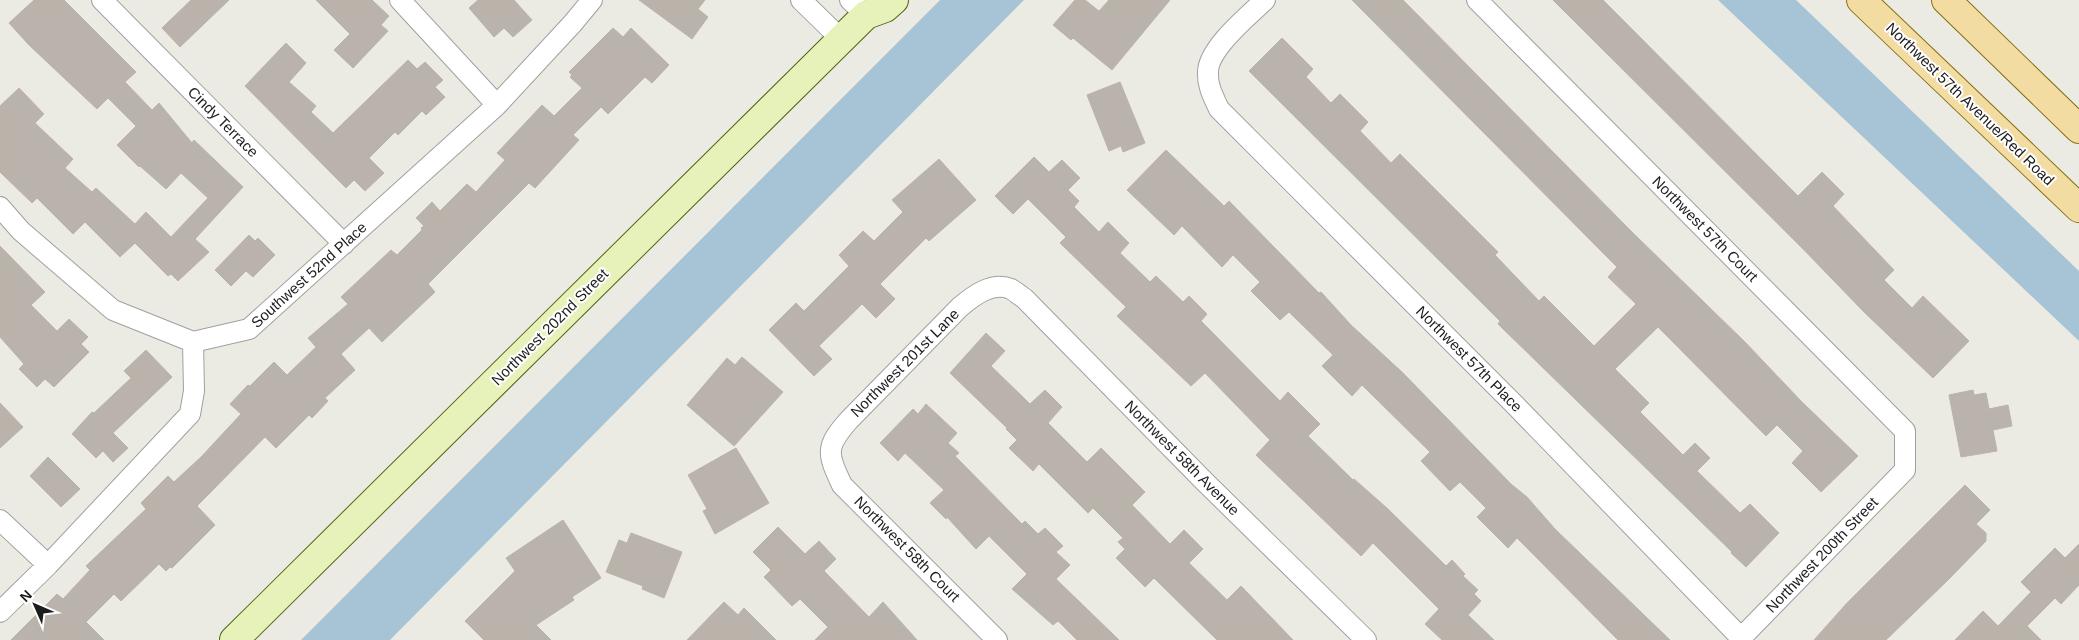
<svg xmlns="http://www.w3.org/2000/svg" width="2079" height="640" viewBox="0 0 2079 640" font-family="Arial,sans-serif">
	<rect width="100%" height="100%" fill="#ecebe3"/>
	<path fill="#a7c4d6" d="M940 0H1024L390 640H301Z
		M1718 0H1796L2079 271V341Z"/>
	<path fill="#b9b3ac" stroke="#bcb3a7" d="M34 0H64L136 72 125 82 152 110 159 103 192 143 194 140 243 187 195 239 209 252 178 281 171 274 168 276 135 243 120 257 85 222 73 234 37 198 32 203 0 172V106L19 88 44 114 35 123 73 159 65 168 92 192 96 188 135 224 146 212 171 237 208 198 181 173 166 189 140 166 139 167 117 145 136 126 108 98 97 109 29 45 9 23Z
		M191 0H229L180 47 162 28Z
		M316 0H372L389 16 381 25 388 31 353 68 334 50 350 34Z
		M478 0H514L532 20 513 37 504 28 494 37 469 8Z
		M639 0H705L698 9 708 17 692 39Z
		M1075 0H1085L1099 11 1109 0H1170L1112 70 1073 38 1071 40 1053 25Z
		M1352 0H1403L1632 232 1745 342 1801 401 1858 456 1821 492 1792 463 1803 451 1777 425 1766 436 1658 327 1615 369 1649 403 1640 412 1683 455 1695 443 1710 458 1697 471 1740 513 1750 504 1779 533 1746 567 1731 553 1732 552 1498 324 1500 321 1249 71 1282 38 1313 69 1306 77 1331 103 1340 94 1368 122 1360 131 1391 163 1400 154 1498 252 1495 255 1539 301 1544 296 1594 346 1636 304 1608 277 1617 267Z
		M1553 0H1603L1798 196 1822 172 1844 194 1833 206 1894 270 1884 280 1912 308 1923 296 1969 341 1933 378 1864 312 1804 250Z
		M613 28 623 37 631 28 669 65 652 83 645 77 608 114 601 107 573 135 579 140 535 188 529 183 428 284 435 292 382 342 369 328 341 354 355 370 325 398 328 401 312 418 309 415 276 448 265 437 197 506 215 525 172 568 170 567 166 571 159 564 121 601 114 594 86 622 104 640H11L57 594 63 599 90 570 86 566 146 509 141 503 168 476 174 482 201 457 241 414 230 404 248 385 250 386 274 362 287 375 316 347 308 338 348 304 341 297 391 250 397 255 422 230 421 228 424 226 416 218 432 202 440 211 467 184 476 192 505 160 497 153 542 105 554 116 582 88 570 77 572 75 569 72Z
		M286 43 306 63 289 82 316 106 311 112 333 133 408 60 417 69 425 62 443 80 435 87 445 97 426 115 422 111 398 135 395 132 369 158 384 173 365 191 354 180 346 188 245 86Z
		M1120 82 1145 143 1123 152 1121 146 1109 151 1087 95Z
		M1166 150 1224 206 1229 201 1319 293 1321 292 1351 325 1403 373 1511 484 1527 497 1555 529 1670 640H1618L1517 538 1508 548 1477 517 1486 508 1460 482 1450 491 1421 461 1430 452 1362 385 1352 396 1322 366 1333 355 1289 312 1280 320 1251 291 1260 282 1233 255 1222 267 1182 226 1174 235 1127 190Z
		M1034 157 1049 172 1062 160 1080 178 1068 190 1079 201 1074 207 1099 232 1108 222 1129 243 1120 253 1150 282 1156 276 1183 302 1189 296 1207 314 1201 321 1280 401 1288 392 1320 424 1308 436 1353 480 1354 479 1388 509 1446 566 1452 560 1465 574 1463 576 1478 590 1474 594 1481 601 1468 615 1494 640H1442L1425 624 1439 609 1373 543 1361 556 1256 455 1270 440 1205 373 1191 386 1117 316 1126 307 1060 243 1066 237 1028 199 1013 214 995 196Z
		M939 159 976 200 929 241 926 238 880 284 895 299 876 318 862 304 819 346 832 359 814 376 769 330 796 303 804 311 849 266 839 255 863 231 874 241 903 212 892 200Z
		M249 235 255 241 258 238 275 255 253 277 246 271 231 286 215 270Z
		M0 246 45 292 31 305 57 331 69 319 88 337 81 344 89 352 54 387 45 379 37 387 19 369 24 364 0 337Z
		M986 333 1005 351 991 366 1030 404 1045 390 1062 407 1048 423 1087 462 1101 448 1145 492 1132 505 1170 544 1184 530 1203 549 1189 563 1227 600 1241 586 1293 640H1217L1154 578 1145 587 1116 558 1125 549 1118 542 1123 538 1093 508 1088 513 1039 464 1033 471 1009 448 1017 440 1006 429 1007 428 950 373Z
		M146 350 172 377 113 433 128 448 113 462 103 451 96 458 72 434 92 412 94 413 131 378 124 371Z
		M742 357 783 392 734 446 687 405 727 358 735 365Z
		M1973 390 1974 395 1986 393 1989 409 2008 405 2012 426 1993 430 1997 451 1961 457 1949 395Z
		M0 403 23 427 0 448Z
		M926 404 957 433 948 443 959 453 955 456 1022 524 1025 521 1038 534 1045 528 1063 546 1056 552 1070 565 1056 579 1119 640H1077L1058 621 1053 625 1012 589 1027 574 989 536 976 549 947 517 946 519 930 503 944 490 905 453 898 461 880 443 913 409 918 414Z
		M736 448 769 503 715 534 703 511 707 509 688 475Z
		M48 457 80 489 61 507 30 476Z
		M1965 485 1990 510 1976 524 1986 533V541L1948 580 1886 640H1814L1847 603Z
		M563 520 601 578 572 597 574 600 536 625 551 640H484L465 621 515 571 506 558Z
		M778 527 805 554 819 541 836 559 824 571 869 617 883 602 917 640H815L828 627 800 599 792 606 764 577 771 570 753 552Z
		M631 533 682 552 664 598 642 589 643 586 606 572 619 540 627 543Z
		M2079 544V585L2061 604 2055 598 2027 626 2041 640H1955L1983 611 1998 626 2031 592 2021 582 2055 548 2065 558Z
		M724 602 738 615 744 608 776 640H687Z"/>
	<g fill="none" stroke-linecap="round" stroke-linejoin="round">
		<g stroke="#a0a0a0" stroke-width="22">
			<path id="street" d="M102 0 344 244
				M400 0 497 105
				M801 0 842 40
				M850 0 866 15
				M1265 0C1248 16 1208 49 1208 72 1207 86 1214 98 1219 109L1515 405 1743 640
				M1477 0 1905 431V470L1739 640
				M0 207 21 231 113 310 193 342
				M0 520 48 565
				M0 612 48 565 190 414 194 391 193 342 249 329 497 105 573 23 592 0
				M997 640 842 485C827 453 825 447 849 420L960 307C973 296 992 281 1011 289 1015 291 1020 296 1024 298L1205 482 1366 640"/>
		</g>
		<g stroke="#4f6610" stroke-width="30">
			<path id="secondary" d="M234 640 866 15 885 8 894 0"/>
		</g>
		<g stroke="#85700f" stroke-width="30">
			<path id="primary" d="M1861 0 2079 208
				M1946 0 2079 129"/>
		</g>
		<use href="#street" stroke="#fff" stroke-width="20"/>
		<use href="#secondary" stroke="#e7f2bb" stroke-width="28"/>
		<use href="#primary" stroke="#f2dca2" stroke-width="28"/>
	</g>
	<g text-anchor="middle" stroke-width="4" stroke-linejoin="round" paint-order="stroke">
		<g font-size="15" fill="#1c1c1c" stroke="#fff">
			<text transform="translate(1970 104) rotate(44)" y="5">Northwest 57th Avenue/Red Road</text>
			<text transform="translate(223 122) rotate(45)" y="5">Cindy Terrace</text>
			<text transform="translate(1705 229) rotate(45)" y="5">Northwest 57th Court</text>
			<text transform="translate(309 275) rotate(-42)" y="5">Southwest 52nd Place</text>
			<text transform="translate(550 327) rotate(-45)" y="5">Northwest 202nd Street</text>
			<text transform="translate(1469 359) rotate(45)" y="5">Northwest 57th Place</text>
			<text transform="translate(905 363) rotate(-45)" y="5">Northwest 201st Lane</text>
			<text transform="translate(1182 458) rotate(45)" y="5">Northwest 58th Avenue</text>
			<text transform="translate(907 549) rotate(45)" y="5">Northwest 58th Court</text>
			<text transform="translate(1822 555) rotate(-46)" y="5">Northwest 200th Street</text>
		</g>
	</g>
	<g transform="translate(35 605) rotate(315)" stroke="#ffffff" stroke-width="4" paint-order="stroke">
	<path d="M0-4L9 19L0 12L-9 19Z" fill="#1c1c1c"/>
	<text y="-8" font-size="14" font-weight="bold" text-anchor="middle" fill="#1c1c1c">N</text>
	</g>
</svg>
